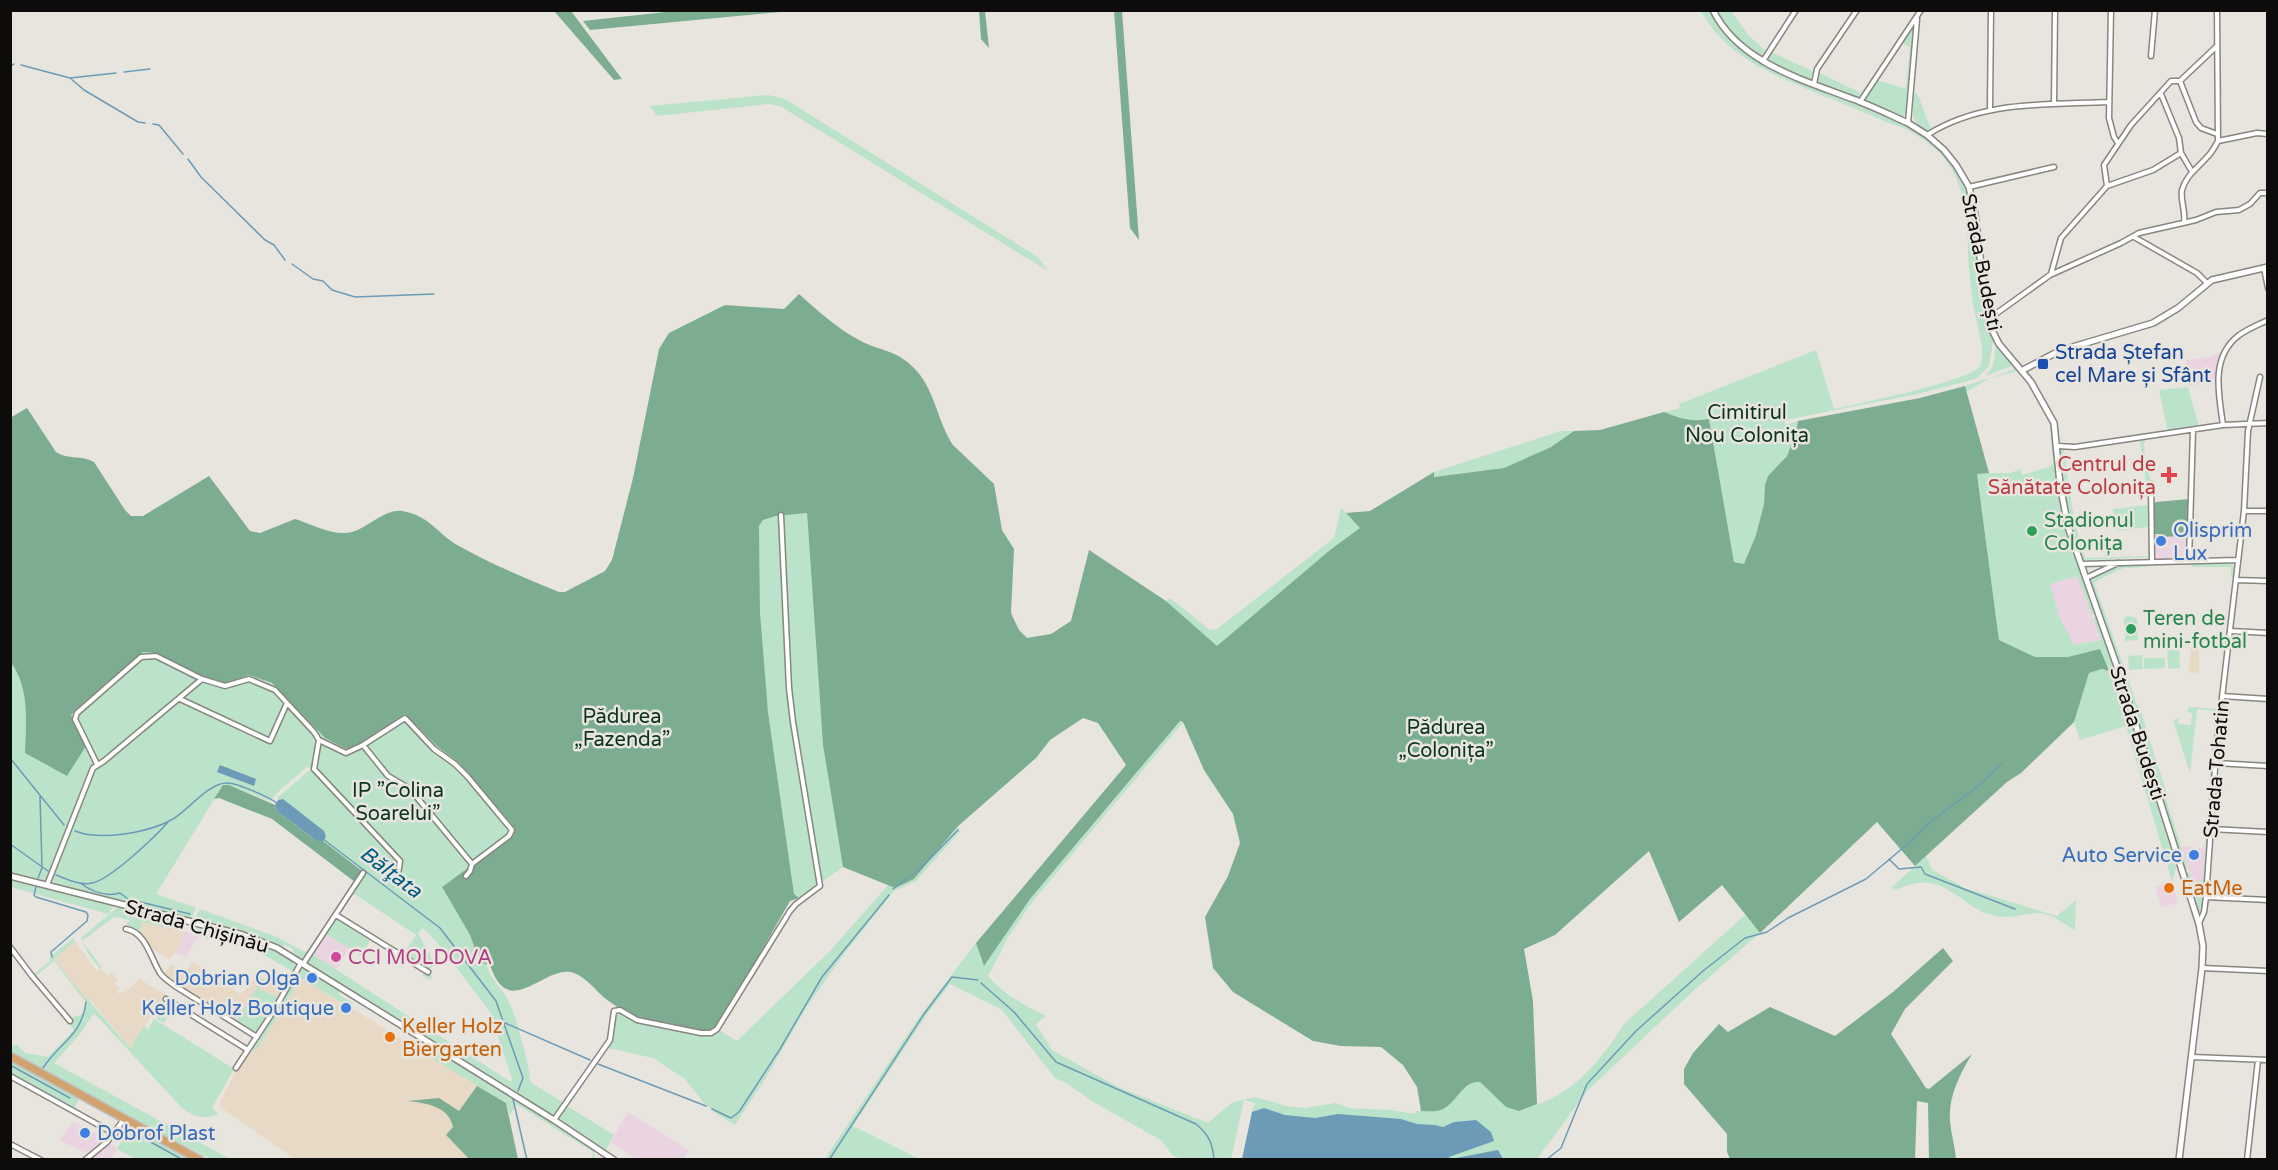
<svg xmlns="http://www.w3.org/2000/svg" width="2278" height="1170" viewBox="0 0 2278 1170" font-family="'Varela Round',sans-serif">
	<rect width="100%" height="100%" fill="#e7e5de"/>
	<path fill="#ead4e1" d="M2223 352 2214 381 2189 386 2186 360 2208 357Z
		M2154 534H2159V537L2188 536V559H2157L2154 553Z
		M2077 576 2101 640 2074 645 2059 616 2049 584Z
		M2193 846 2194 849 2205 847 2204 881 2193 882 2181 847Z
		M2172 881 2178 903 2161 907 2155 886Z
		M337 919 370 941 360 955 349 948 336 970 312 954Z
		M184 931 199 936 186 957 174 953 180 945Z
		M628 1112 689 1150 683 1159H636L610 1142Z
		M74 1121 91 1132H95L105 1139 86 1153 60 1140Z
		M109 1142 117 1149 111 1159H91Z"/>
	<path fill="#e8d9c7" d="M2191 647H2199V673L2189 672Z
		M141 922 184 931 180 945 169 960 150 947 141 936Z
		M75 941 97 972 100 969 108 976 112 973 119 981 115 983 120 989 117 992 120 994 127 988 129 989 139 979 166 995 130 1048 89 998 86 1000 54 958Z
		M192 962 240 994 249 986 256 974 263 977 236 1021 173 983 163 974 172 964 185 973Z
		M270 970 289 981 280 998 261 990 260 987Z
		M301 977 506 1103 510 1159H295L220 1107V1102L237 1069 251 1048 256 1051Z"/>
	<path fill="#bbe3ca" d="M1701 11H1710C1722 35 1740 49 1763 63L1904 124 1926 137 1943 153 1964 183 1970 202 1981 292 1986 321 1993 341 1989 366 1976 379 1917 394 1785 420V425L1798 421 1796 433 1787 456 1768 476 1765 485 1764 504 1756 535 1744 564 1734 562 1709 419C1689 423 1682 420 1664 412L1680 408 1679 404 1816 350 1834 409C1858 404 1968 381 1979 367 1988 355 1975 319 1973 304 1971 286 1968 267 1968 249 1968 207 1961 164 1924 140 1913 133 1903 126 1891 124 1866 113 1840 102 1814 92 1769 73 1725 55 1701 11Z
		M1715 11H1731L1748 35 1765 50 1761 57C1742 43 1727 31 1715 11Z
		M1915 25 1908 109 1903 118 1866 103 1865 99 1877 80 1906 89 1910 47 1903 43Z
		M1771 52 1812 71 1811 80 1767 60Z
		M1818 72 1861 93 1858 99 1817 82Z
		M1917 93 1931 129 1926 131C1909 120 1913 112 1914 94Z
		M768 95 785 99 1038 257 1048 271 780 106 768 104 657 116 650 106Z
		M1996 346 2014 365 1986 376 1993 366Z
		M2016 368 2024 379 2017 371 1990 378 1966 392 1965 386 2007 372Z
		M2188 387 2199 427 2168 432 2159 390Z
		M2050 426 2053 427 2059 501 2064 525 2096 613 2092 615 2077 576 2050 584 2059 616 2074 645 2101 640 2093 618 2097 617 2177 865 2172 881 2126 726 2080 740 2074 722 2089 673 2103 669 2109 670 2068 657H2035L1999 640 1977 473H2011L2020 469 2022 475 2049 467 2053 464Z
		M1561 431H1574L1551 447 1504 468 1433 477 1434 472Z
		M2146 440 2144 443 2146 466 2152 484 2146 483 2140 441Z
		M2061 448H2064C2068 485 2073 523 2085 558L2148 556V527L2117 531 2113 509 2148 505 2146 485 2150 487 2151 506 2148 507 2151 524 2148 526 2151 527 2149 557 2081 560 2067 511Z
		M1341 508 1361 528 1330 550 1217 647 1166 601 1170 598 1210 630 1217 629 1334 538Z
		M807 513 823 745 843 867 799 898 794 894 768 712 760 612 759 526 763 520 776 516Z
		M2148 563V567L2123 568 2094 582 2137 705 2139 706 2167 794 2161 796 2125 678 2090 582 2092 578 2123 564Z
		M2193 563H2230L2235 568V577H2231V567H2192Z
		M2129 616 2137 618 2138 640 2125 641 2124 618Z
		M2179 649 2180 668 2168 669 2167 650Z
		M143 652 155 653 197 674 225 684 249 675 272 683 325 738 346 749 358 745 405 714 437 746 459 763 514 827 510 837 442 887 470 935 480 963 486 964C492 983 503 988 510 1004 516 1017 531 1070 530 1082L564 1103 556 1113 551 1115 307 963 312 954 511 1082 512 1079 490 1012 440 946 423 928 418 933 434 963 430 971 432 977 430 980 422 975 425 972 430 971 403 954 416 935 353 893 366 874 323 841 326 837 283 799 278 800V797L311 769 308 766 280 790 270 801 229 785H223L156 894 196 908 192 917 188 918 57 885 53 881 54 872 83 802 79 800 46 880 43 881 11 872 10 661C30 688 26 721 25 753L74 723 71 715Z
		M2142 655 2143 669 2129 670 2128 656Z
		M2144 658H2165V668L2144 669Z
		M2189 707 2217 709 2218 711 2214 737 2217 711 2197 709 2190 773 2173 720 2179 718 2178 724 2191 725 2192 713 2187 712Z
		M1179 721 1183 722 1180 726 1033 901 1009 936 988 976C1004 995 1024 1005 1046 1016L1036 1024 1052 1050 1118 1087 1208 1123 1233 1102 1255 1097 1286 1106 1305 1108 1336 1103 1349 1108 1390 1110 1415 1114 1416 1111H1421C1432 1106 1446 1102 1456 1096 1465 1091 1468 1081 1480 1082L1506 1107C1516 1106 1529 1107 1539 1104 1576 1091 1604 1056 1624 1024L1745 915 1760 933 1690 994 1588 1090 1537 1159H1441L1312 1131 1252 1112 1255 1103 1244 1100 1231 1159H1182L1172 1155 1161 1140 1095 1103 1066 1083 1055 1078 1001 1009 950 984 929 1011 853 1126 919 1159 824 1160 920 1016 976 943 984 966 1030 899 1133 778Z
		M2212 747H2214L2207 847H2205Z
		M2166 799 2188 869 2184 870 2162 800Z
		M957 827 961 830 916 881 894 891 846 951 806 1008 767 1076 735 1125 714 1112 703 1102 685 1079 653 1058 608 1048 618 1012 637 1021 712 1034 719 1030 737 1041 831 950 888 885 914 879Z
		M2207 850 2202 910 2199 912 2186 873 2189 872 2193 882 2203 880 2205 851Z
		M1926 856 1932 870 1965 888 2057 916 2076 900 2075 931C2066 924 2050 913 2038 913 2015 914 2007 922 1983 912 1965 904 1950 886 1930 883 1916 881 1907 886 1894 890L1892 887Z
		M10 878 112 904 113 908 108 914 11 887Z
		M119 906 175 919 173 929 141 922V936L126 924 130 920 114 917 82 941 102 968 100 969 88 953 81 938Z
		M200 909 277 937 307 953 305 958 301 959 292 951 293 949 285 945 283 946 249 933 198 920 196 917Z
		M337 919 370 941 360 955 326 934Z
		M193 924C214 930 290 946 296 968L294 972 255 950 199 936 200 931 193 929Z
		M73 938 75 941 54 959 86 999 89 997 90 1002 130 1048 144 1026 148 1029 154 1019 234 1069 212 1108 219 1114C203 1120 193 1117 181 1107L94 1013 79 1035 54 1063 230 1159H210L11 1053 10 1044 13 1046 16 1044 25 1053 48 1057 74 1030 66 1019 84 1014 85 1001 54 961 36 976 34 974 50 961V957Z
		M305 968 339 990V995L353 1003 351 1008 301 978 256 1051 251 1048 300 969Z
		M263 977 265 979 260 987 261 990 280 998 258 1033 236 1021Z
		M168 1002 173 1005 164 1023 157 1019V1016L165 1003Z
		M438 1052 593 1149 596 1159H592L593 1152 516 1104 510 1115 506 1103 433 1059Z
		M10 1059 80 1097 74 1109 11 1074Z
		M567 1106 614 1135 606 1150 561 1120 560 1117Z
		M127 1125 190 1159H136L117 1149 125 1135 118 1131 123 1125Z"/>
	<path fill="#7dad90" d="M684 10H791V11L590 30 583 21Z
		M554 11H571L622 79 614 80Z
		M979 11H985L989 48 981 39Z
		M1114 11H1122L1139 240 1130 228Z
		M799 294C818 311 839 330 861 341 882 352 895 349 914 368 935 389 937 421 953 445L994 484 1002 530 1014 549 1011 613 1019 630 1027 638 1051 634 1071 621 1089 550 1166 601 1217 646 1330 550 1360 528 1346 513 1370 511 1434 472V477L1504 468 1551 447 1574 431 1600 430 1664 412C1681 419 1691 422 1709 419L1734 562 1744 564 1756 535 1764 504 1765 485 1768 476 1787 456 1796 433 1798 421 1920 398 1965 386 1989 473 1977 474 1999 640 2035 657H2068L2100 649 2109 671 2102 669 2089 673 2074 722 2021 773 2007 782 1915 866 1877 822 1760 933 1722 885 1679 922 1649 851 1555 935 1524 949 1533 1001 1537 1104 1519 1111 1506 1107 1480 1082C1463 1080 1456 1104 1441 1110 1435 1112 1427 1111 1421 1111L1417 1087 1403 1065 1381 1047 1341 1046 1313 1041 1233 992 1213 968 1205 917 1228 876 1240 843 1233 814 1204 770 1183 722 1180 721 1030 899 984 966 976 943 1126 765 1098 723 1083 718 1050 740 1036 758 957 827 914 879 895 888 843 867 823 745 807 513 776 516 763 520 759 526 760 612 768 712 794 894 799 898 790 901 723 1018C716 1027 712 1031 700 1031 690 1029 679 1026 669 1023 658 1022 647 1022 637 1018 629 1015 613 1004 606 999 596 991 586 977 574 973 545 963 509 1023 490 965L480 963 470 935 442 887 510 837 514 827 459 763 437 746 405 714 358 745 346 749 325 738 272 683 249 675 225 684 197 674 155 653 143 652 71 715 86 746 67 776 25 753C26 721 30 688 10 661V418L27 408 56 452C68 460 82 455 94 462L125 510 131 516H143L209 476 250 531 260 533 295 519C311 524 335 537 352 532 368 528 384 509 402 511 431 516 437 534 459 546 491 564 525 578 559 592H565L605 571 612 560 633 478 659 349 669 333 725 305 784 309Z
		M2189 499 2188 536 2159 537V534H2154V504L2156 502Z
		M223 785H229L275 805 277 811 317 841H323L362 871 355 882 272 819 219 798 214 799Z
		M1943 948 1953 961 1905 1009 1891 1034 1926 1088 1929 1089 1972 1054C1960 1074 1948 1097 1950 1121 1951 1134 1955 1146 1956 1159H1929L1928 1103 1917 1101 1915 1159H1730L1727 1152V1134L1684 1084V1069L1693 1053 1719 1024 1728 1032 1770 1007 1835 1036 1893 992Z
		M477 1086 506 1103 518 1159H469L446 1135 453 1127C449 1106 425 1103 408 1101L439 1098 459 1111Z"/>
	<path fill="#6c9bb7" d="M220 765 256 779 254 786 217 772Z
		M283 799 324 831 326 837 323 841H317L277 811 275 805 278 800Z
		M1264 1108 1285 1115 1315 1118 1338 1114 1401 1119 1417 1124 1435 1125 1443 1127 1454 1122 1476 1120 1491 1132 1494 1141 1449 1157 1451 1159 1498 1150 1503 1159H1242L1252 1112Z"/>
	<g fill="none" stroke-linecap="round" stroke-linejoin="round">
		<path stroke="#6c9bb7" stroke-width="1.5" d="M21 65 70 78 84 90 138 122 145 123
			M10 66 14 64
			M124 72 150 69
			M70 78 116 73
			M153 124 159 125 183 154
			M188 159 201 177 265 240 274 245 285 260
			M292 264 313 279 323 281 332 290 355 297 434 294
			M10 758 64 825
			M75 831C100 841 149 833 173 819 188 810 208 784 226 783 236 782 268 797 277 803
			M323 839 440 928 496 1001 523 1078 518 1091
			M10 844 48 871
			M1889 859 1899 869 1921 867 1925 874 2015 909
			M56 875C67 879 80 886 92 883 110 880 156 836 169 821
			M38 878 42 868 40 796
			M80 883C91 891 106 897 120 893L128 899 190 914
			M36 887 34 895 36 897 86 912 88 915 87 921 51 952 52 957
			M893 889 920 869 958 830
			M981 983 1014 1012 1056 1062 1196 1124C1208 1134 1213 1143 1214 1160
			M505 1023 590 1060
			M598 1064 706 1106
			M10 1065 70 1098
			M43 1068C59 1043 82 1036 86 1002
			M513 1099 527 1160
			M712 1109 731 1118 739 1112 780 1049 822 977 889 895
			M124 1127 183 1160
			M829 1160 924 1014 952 977 978 980
			M1546 1160 1561 1148 1587 1084 1636 1031 1703 971 1745 938 1767 932 1788 918 1866 879 1910 842 1930 822 1981 784 2001 764"/>
		<g stroke="#88867f" stroke-width="7">
			<path id="minor" d="M2111 10 2109 118 2114 137 2118 143
				M2217 10 2218 141
				M2151 56 2155 10
				M1763 61 1796 10
				M2180 81 2196 122 2201 128 2217 134
				M1814 84 1817 69 1857 10
				M2161 94 2179 138 2181 153 2191 170
				M1860 102 1921 10
				M2054 104 2055 10
				M1990 108 1991 10
				M1908 123 1917 19
				M1927 135C1982 100 2047 105 2109 102
				M2107 186 2104 165 2131 125 2171 81H2180L2217 46
				M1969 187 2054 167
				M2184 222C2186 212 2180 200 2182 190 2186 175 2198 168 2207 157 2212 153 2215 146 2218 141L2257 133 2268 134
				M2134 237 2197 273 2207 283
				M2264 268 2268 288
				M2051 274 2061 238 2107 186 2153 170 2181 153
				M1990 318 2050 275 2121 243 2139 233 2196 220 2216 212 2239 210 2250 204 2260 193H2268
				M2223 425C2219 395 2210 358 2238 336 2247 329 2258 325 2268 320
				M2058 446 2075 447 2223 425 2268 423
				M2151 484 2152 561
				M2244 511H2268
				M2189 561 2193 430
				M2081 564 2238 560
				M2086 578 2118 563
				M2237 580 2268 581
				M2230 631 2268 633
				M2222 696 2268 699
				M180 699 270 741 287 703 314 732 319 740 346 753 363 745 388 776 410 789 472 864 470 871 466 876
				M319 740 314 769 400 861 398 874
				M363 745 405 718 434 749 455 764 467 776 512 830 509 836 472 864
				M2216 763 2268 766
				M97 764 75 719 77 713 141 657 156 656 202 679
				M2211 829 2268 832
				M47 885 93 768 104 761 202 679 225 686 249 679 275 690 287 703
				M2206 897 2268 900
				M336 915 428 972
				M2199 923 2204 912 2206 897 2217 740 2244 511 2248 431 2260 377
				M126 929C146 932 151 959 160 973 163 978 170 982 175 986L257 1037
				M10 947 32 976 70 1021
				M303 964 363 873
				M2202 968 2268 971
				M166 999 248 1050
				M2192 1057 2268 1060
				M236 1068 273 1012 301 963
				M10 1076 115 1134
				M554 1120 610 1040 614 1011 620 1010 637 1020 701 1033H711L717 1029 790 911 796 904 820 886 793 722 789 688 781 515
				M10 1144 41 1160
				M85 1160 107 1142 125 1118
				M2247 1160 2258 1060"/>
		</g>
		<g stroke="#88867f" stroke-width="8">
			<path id="tertiary" d="M1713 10C1738 62 1803 80 1853 99 1872 106 1890 115 1908 123L1927 135 1944 150 1956 165 1969 187 1975 214 1985 298 1992 330 1999 344 2031 382 2054 423 2060 484 2068 527 2121 678 2199 924 2203 946 2202 968 2179 1160
				M2023 370 2059 351 2153 323 2178 308 2212 280 2268 267
				M10 876 243 935 277 948 554 1120 614 1160"/>
		</g>
		<g stroke="#c0c0bf" stroke-width="10">
			<path id="trunk" d="M10 1056 200 1160"/>
		</g>
		<use href="#minor" stroke="#fff" stroke-width="4"/>
		<use href="#tertiary" stroke="#fff" stroke-width="5"/>
		<use href="#trunk" stroke="#d2a26e" stroke-width="7"/>
	</g>
	<rect fill="#1a4fb4" stroke="#e7e5de" stroke-width="2" x="2037" y="358" width="12" height="12" rx="3"/>
	<path fill="#e0444e" stroke="#e7e5de" stroke-width="2" d="M2166 466h6v6h6v6h-6v6h-6v-6h-6v-6h6z"/>
	<g fill="#2e9e5b" stroke="#e7e5de" stroke-width="2">
		<circle cx="2032" cy="531" r="6"/>
		<circle cx="2131" cy="629" r="6"/>
	</g>
	<g fill="#3f7fe0" stroke="#e7e5de" stroke-width="2">
		<circle cx="2161" cy="541" r="6"/>
		<circle cx="2194" cy="855" r="6"/>
		<circle cx="312" cy="978" r="6"/>
		<circle cx="346" cy="1008" r="6"/>
		<circle cx="85" cy="1133" r="6"/>
	</g>
	<g fill="#e8710a" stroke="#e7e5de" stroke-width="2">
		<circle cx="2169" cy="888" r="6"/>
		<circle cx="390" cy="1037" r="6"/>
	</g>
	<circle fill="#d1479c" stroke="#e7e5de" stroke-width="2" cx="336" cy="957" r="6"/>
	<g text-anchor="middle" stroke-width="5" stroke-linejoin="round" paint-order="stroke">
		<g font-size="20" fill="#0d0c0a" stroke="#e7e5de">
			<text transform="translate(1982 262) rotate(79)" y="7">Strada Budești</text>
			<text transform="translate(2138 733) rotate(72)" y="7">Strada Budești</text>
			<text transform="translate(2216 769) rotate(-85)" y="7">Strada Tohatin</text>
			<text transform="translate(197 926) rotate(16)" y="7">Strada Chișinău</text>
		</g>
		<g font-size="20" fill="#164399" stroke="#e7e5de" text-anchor="start">
			<text x="2055" y="359">Strada Ștefan<tspan x="2055" dy="23">cel Mare și Sfânt</tspan></text>
		</g>
		<g font-size="20" fill="#0b3420" stroke="#e7e5de">
			<text x="1747" y="419">Cimitirul<tspan x="1747" dy="23">Nou Colonița</tspan></text>
			<text x="622" y="723">Pădurea<tspan x="622" dy="23">„Fazenda”</tspan></text>
			<text x="1446" y="734">Pădurea<tspan x="1446" dy="23">„Colonița”</tspan></text>
			<text x="398" y="797">IP ”Colina<tspan x="398" dy="23">Soarelui”</tspan></text>
		</g>
		<g font-size="20" fill="#be3a42" stroke="#e7e5de" text-anchor="end">
			<text x="2156" y="471">Centrul de<tspan x="2156" dy="23">Sănătate Colonița</tspan></text>
		</g>
		<g font-size="20" fill="#27864d" stroke="#e7e5de" text-anchor="start">
			<text x="2044" y="527">Stadionul<tspan x="2044" dy="23">Colonița</tspan></text>
			<text x="2143" y="625">Teren de<tspan x="2143" dy="23">mini-fotbal</tspan></text>
		</g>
		<g font-size="20" fill="#366cbe" stroke="#e7e5de" text-anchor="end">
			<text x="2173" y="537" text-anchor="start">Olisprim<tspan x="2173" dy="23">Lux</tspan></text>
			<text x="2182" y="862">Auto Service</text>
			<text x="300" y="985">Dobrian Olga</text>
			<text x="334" y="1015">Keller Holz Boutique</text>
			<text x="97" y="1140" text-anchor="start">Dobrof Plast</text>
		</g>
		<g font-size="20" fill="#c56008" stroke="#e7e5de" text-anchor="start">
			<text x="2181" y="895">EatMe</text>
			<text x="402" y="1033">Keller Holz<tspan x="402" dy="23">Biergarten</tspan></text>
		</g>
		<g font-size="20" fill="#b23c85" stroke="#e7e5de" text-anchor="start">
			<text x="348" y="964">CCI MOLDOVA</text>
		</g>
		<g font-size="21" font-style="italic" fill="#005b82" stroke="#e7e5de">
			<text transform="translate(391 872) rotate(37)" y="7">Bălţata</text>
		</g>
	</g>
	<rect width="2278" height="1170" fill="none" stroke="#0d0c0a" stroke-width="24"/>
</svg>
